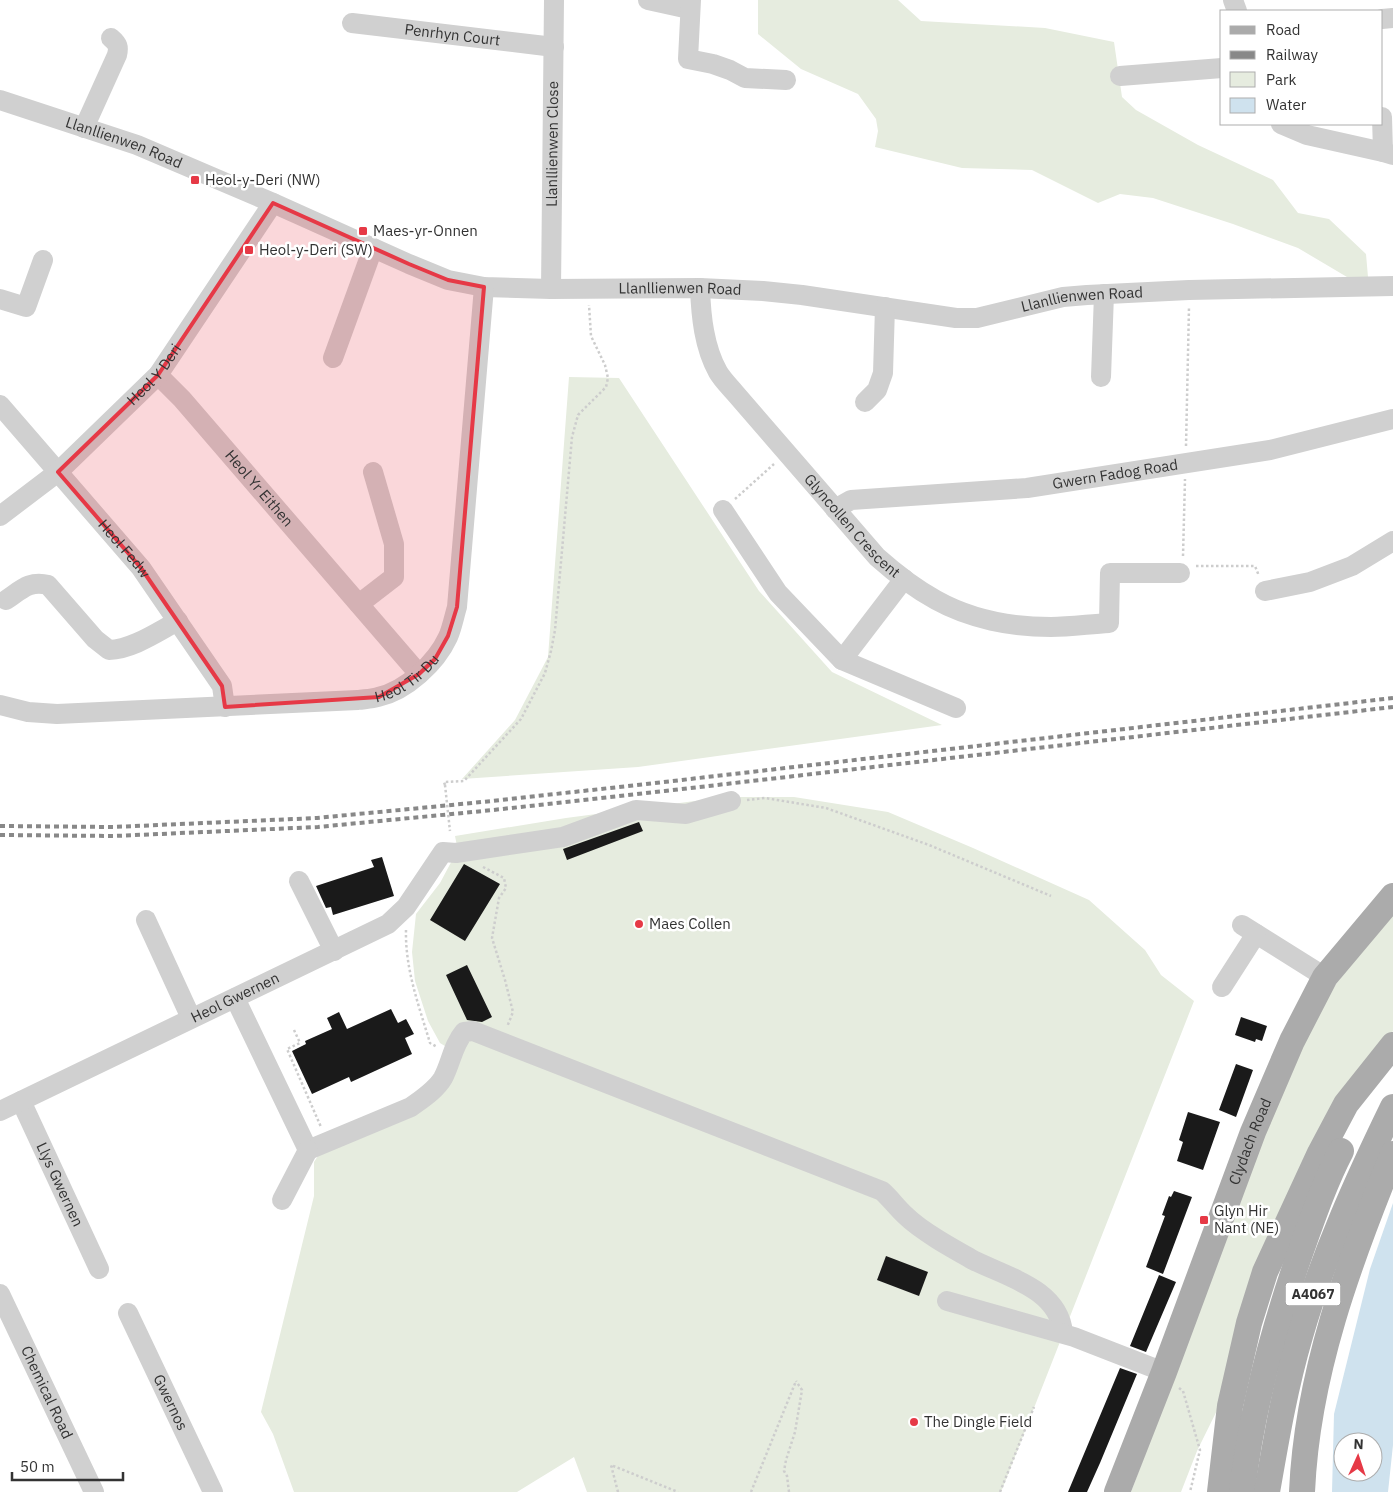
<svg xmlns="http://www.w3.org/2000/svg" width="1393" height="1492" viewBox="0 0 1393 1492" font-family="'IBM Plex Sans',sans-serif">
	<rect width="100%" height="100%" fill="#fff"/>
	<path fill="#e6ecdf" d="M758 0H898L921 21 1045 28 1114 42 1122 97 1136 110 1198 145 1273 180 1298 213 1329 219 1366 254 1368 277H1347L1298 248 1233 224 1153 198 1120 194 1098 203 1032 170 962 168 875 147 878 131 876 119 858 94 801 69 758 34Z
		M569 377 619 378 759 591 832 672 942 725 638 767 462 779 515 720 548 657Z
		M725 797H794L888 812 973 848 1089 900 1145 950 1161 975 1194 1001 1001 1492H587L574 1457 517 1492H294L273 1434 261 1412 314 1196V1162L327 1142 411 1107 453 1051 440 1043 428 1021 415 981 412 952 416 914 440 883 456 853 457 846 455 836 566 818Z
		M1393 912V1031L1387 1040 1351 1084 1230 1384 1197 1451 1181 1492H1131L1283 1086 1325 999 1379 926Z"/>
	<path fill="#cfe2ee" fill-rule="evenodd" d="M1393 1203V1445L1388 1492H1332L1334 1414 1370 1269ZM1343 1442H1373V1472H1343Z"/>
	<path fill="#1a1a1a" d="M639 822 643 831 567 860 563 849Z
		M382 857 394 896 333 915 331 907 326 908 316 886 374 867 371 860Z
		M464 864 500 884 465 941 430 920Z
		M467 965 492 1017 482 1022 467 1020 446 975Z
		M391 1009 398 1023 406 1019 414 1034 405 1038 412 1054 351 1082 349 1077 312 1094 292 1051 306 1044 305 1041 332 1029 327 1018 339 1012 347 1029Z
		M1241 1017 1267 1026 1262 1041 1256 1039 1255 1042 1235 1035Z
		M1236 1064 1253 1070 1236 1117 1219 1110Z
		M1188 1112 1220 1122 1203 1170 1177 1161 1183 1142 1179 1140Z
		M1174 1191 1192 1197 1163 1274 1146 1267 1165 1216 1162 1215 1169 1196 1171 1197Z
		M886 1256 928 1272 919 1296 877 1280Z
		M1159 1275 1176 1282 1146 1352 1130 1346Z
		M1120 1368 1137 1374 1100 1463 1087 1492H1068Z"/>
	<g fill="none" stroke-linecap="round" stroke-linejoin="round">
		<path stroke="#cdcdcd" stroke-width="2.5" stroke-dasharray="2.5 2.5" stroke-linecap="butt" d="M1186 446 1189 307
			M735 499 774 464
			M1183 556 1185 479
			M1196 566H1255L1259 576
			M445 785 444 782 464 781 521 719 545 673 551 651 555 630 572 437 578 415 606 387 608 378 605 365 591 336 589 305
			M747 800 765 798 826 808 929 845 1051 896
			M483 867 504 878 506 888 499 898 492 938 505 980 513 1012 507 1027
			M406 930C405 969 419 1006 430 1043L437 1047
			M294 1030 300 1043 287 1049 321 1127
			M1179 1388 1183 1391 1200 1450 1190 1492
			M618 1492 611 1465 678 1492
			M751 1492 796 1381
			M789 1492 787 1476 784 1471 786 1460 795 1432 802 1390 796 1381
			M1000 1492 1034 1407"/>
		<g stroke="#d0d0d0" stroke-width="20">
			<path d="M648 0 689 9"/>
			<path d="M691 0 688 59 713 64 730 70 745 78 786 80"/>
			<path d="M1233 0 1237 11"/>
			<path d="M1382 19 1393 18"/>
			<path id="s1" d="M352 23 554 47"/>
			<path d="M1120 76 1222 68"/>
			<path id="s2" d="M0 100 137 145 273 203 409 264 448 280 484 287 551 289 700 288 763 291 802 295 956 318H977L1063 297 1087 295 1189 290 1393 286"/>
			<path d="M1382 117 1383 152 1393 155"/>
			<path d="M1281 124 1307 135 1383 152"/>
			<path d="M84 128 117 55C119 47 118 44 111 38"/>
			<path id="s3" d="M700 288C701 316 704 347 718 372 722 379 729 386 735 393L877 557C895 573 914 588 936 600 970 619 1012 627 1051 627 1070 627 1090 624 1109 623L1110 573H1180"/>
			<path id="s4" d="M551 289 554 0"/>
			<path d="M0 299 26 307 43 260"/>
			<path d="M333 358 373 248"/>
			<path id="s5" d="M158 375 182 399 419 674"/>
			<path d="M1101 377 1104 294"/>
			<path d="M865 402 877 390 883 373 885 307"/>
			<path id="s6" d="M0 405 141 568 222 686 225 707"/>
			<path id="s7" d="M835 509 851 500 1027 488 1270 450 1393 419"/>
			<path d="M723 510 778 593 842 660 956 708"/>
			<path id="s8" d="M0 516 58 472 158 375 273 203"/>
			<path d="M1265 591 1310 582 1352 566 1393 541"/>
			<path d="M6 600C21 590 30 580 48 585L95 639 109 650C133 649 157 632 178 621"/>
			<path d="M359 604 394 577V544L373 472"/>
			<path d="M842 660 904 579"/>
			<path id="s9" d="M0 705 28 712 57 714 358 700C364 699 371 699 378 697 406 691 436 663 448 637 452 628 454 617 457 607L484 287"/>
			<path d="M299 881 334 951"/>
			<path d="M146 920 191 1018"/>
			<path d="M1242 925 1325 977"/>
			<path d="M1222 987 1256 934"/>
			<path d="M235 998 308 1150 411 1107C422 1099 436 1090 443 1078 451 1063 453 1045 464 1032L473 1031 882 1191C891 1199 897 1208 906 1216 915 1225 926 1232 937 1239 948 1246 961 1253 973 1260 1007 1277 1059 1289 1063 1333"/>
			<path id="s10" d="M21 1101 99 1269"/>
			<path id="s11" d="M0 1111 388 924 406 907 443 852 456 853 563 837 636 810 686 814 731 801"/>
			<path d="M282 1200 308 1150"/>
			<path id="s12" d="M0 1294 94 1492"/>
			<path d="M947 1301 1074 1337 1164 1372"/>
			<path id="s13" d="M128 1313 213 1492"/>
		</g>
		<g stroke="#ababab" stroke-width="26">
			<path id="s14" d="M1117 1492 1164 1372 1253 1132 1292 1041 1325 977 1393 896"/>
			<path d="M1220 1492 1230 1406 1249 1323 1265 1272 1320 1153 1346 1104 1393 1045"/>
			<path d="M1242 1492C1252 1406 1275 1323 1304 1242 1315 1211 1326 1180 1341 1151"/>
			<path d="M1267 1492C1276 1440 1285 1387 1300 1336 1323 1256 1357 1181 1393 1107"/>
			<path d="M1302 1492C1307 1374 1349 1262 1393 1154"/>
		</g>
		<path stroke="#888" stroke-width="4" stroke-dasharray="5 4" stroke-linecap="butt" d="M0 826 113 827 317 818 492 801 664 782 1393 698
			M0 835 114 836 318 827 493 810 665 791 1393 707"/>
		<path stroke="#cdcdcd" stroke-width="2.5" stroke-dasharray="2.5 2.5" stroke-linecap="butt" d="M445 785 450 831"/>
	</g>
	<path fill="#e63946" fill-opacity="0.2" stroke="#e63946" stroke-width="4" stroke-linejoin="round" d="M273 203 409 264 448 280 484 287 457 607 448 636 435 659 419 674 379 697 225 707 222 686 141 568 58 472 158 375Z"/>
	<g fill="#e63946" stroke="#fff" stroke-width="2">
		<rect x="190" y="175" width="10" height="10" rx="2.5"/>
		<rect x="358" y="226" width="10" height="10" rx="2.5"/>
		<rect x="244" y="245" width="10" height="10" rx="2.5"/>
		<circle cx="639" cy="924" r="5"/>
		<rect x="1199" y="1215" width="10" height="10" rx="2.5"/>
		<circle cx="914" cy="1422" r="5"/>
	</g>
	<g text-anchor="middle" stroke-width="5" stroke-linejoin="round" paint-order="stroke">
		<rect fill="#fff" stroke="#707070" stroke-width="1" x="1285.5" y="1282.5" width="55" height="23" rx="4"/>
		<g font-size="14" font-weight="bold" fill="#333">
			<text x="1313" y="1299">A4067</text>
		</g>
		<g font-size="15" fill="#333" stroke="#fff">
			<text dy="5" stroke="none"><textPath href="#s1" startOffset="101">Penrhyn Court</textPath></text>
			<text dy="5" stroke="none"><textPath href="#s2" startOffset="131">Llanllienwen Road</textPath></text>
			<text dy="5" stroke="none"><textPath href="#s4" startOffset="145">Llanllienwen Close</textPath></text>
			<text dy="5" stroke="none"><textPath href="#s2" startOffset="716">Llanllienwen Road</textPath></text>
			<text dy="5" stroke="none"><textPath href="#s2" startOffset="1122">Llanllienwen Road</textPath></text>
			<text dy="5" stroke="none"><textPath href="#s8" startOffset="210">Heol Y Deri</textPath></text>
			<text dy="5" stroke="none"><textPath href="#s7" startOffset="284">Gwern Fadog Road</textPath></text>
			<text dy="5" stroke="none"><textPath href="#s5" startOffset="152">Heol Yr Eithen</textPath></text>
			<text dy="5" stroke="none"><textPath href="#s3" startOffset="291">Glyncollen Crescent</textPath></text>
			<text dy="5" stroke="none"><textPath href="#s6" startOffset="190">Heol Fedw</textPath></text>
			<text dy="5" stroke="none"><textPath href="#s9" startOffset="414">Heol Tir Du</textPath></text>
			<text dy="5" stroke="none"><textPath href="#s11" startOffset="261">Heol Gwernen</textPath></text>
			<text dy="5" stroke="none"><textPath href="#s14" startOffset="375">Clydach Road</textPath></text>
			<text dy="5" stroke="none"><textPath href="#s10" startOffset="92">Llys Gwernen</textPath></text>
			<text dy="5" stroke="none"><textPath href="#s12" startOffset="109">Chemical Road</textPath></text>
			<text dy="5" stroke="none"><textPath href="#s13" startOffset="99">Gwernos</textPath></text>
		</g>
		<g font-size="15" fill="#333" stroke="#fff" text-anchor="start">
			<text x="205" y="185">Heol-y-Deri (NW)</text>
			<text x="373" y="236">Maes-yr-Onnen</text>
			<text x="259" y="255">Heol-y-Deri (SW)</text>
			<text x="649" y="929">Maes Collen</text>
			<text x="1214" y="1216">Glyn Hir<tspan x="1214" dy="17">Nant (NE)</tspan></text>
			<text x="924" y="1427">The Dingle Field</text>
		</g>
	</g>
	<rect x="1220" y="10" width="162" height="115" fill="#ffffff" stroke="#adadad"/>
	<rect x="1230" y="26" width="25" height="8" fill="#ababab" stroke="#adadad"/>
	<text x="1266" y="35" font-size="15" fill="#333333">Road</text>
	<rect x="1230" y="51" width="25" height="8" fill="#888888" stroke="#adadad"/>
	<text x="1266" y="60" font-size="15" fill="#333333">Railway</text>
	<rect x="1230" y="72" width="25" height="15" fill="#e6ecdf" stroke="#adadad"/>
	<text x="1266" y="85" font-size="15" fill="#333333">Park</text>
	<rect x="1230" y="98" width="25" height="15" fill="#cfe2ee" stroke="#adadad"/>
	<text x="1266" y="110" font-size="15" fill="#333333">Water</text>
	<g transform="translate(1358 1457) rotate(3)"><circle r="24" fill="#ffffff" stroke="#adadad"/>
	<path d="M0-4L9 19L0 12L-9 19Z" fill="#e63946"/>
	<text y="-8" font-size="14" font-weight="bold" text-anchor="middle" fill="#333333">N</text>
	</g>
	<path d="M12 1472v8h111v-8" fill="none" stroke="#333333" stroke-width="2.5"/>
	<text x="20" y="1472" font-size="15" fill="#333333" stroke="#ffffff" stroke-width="4" paint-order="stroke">50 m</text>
</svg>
